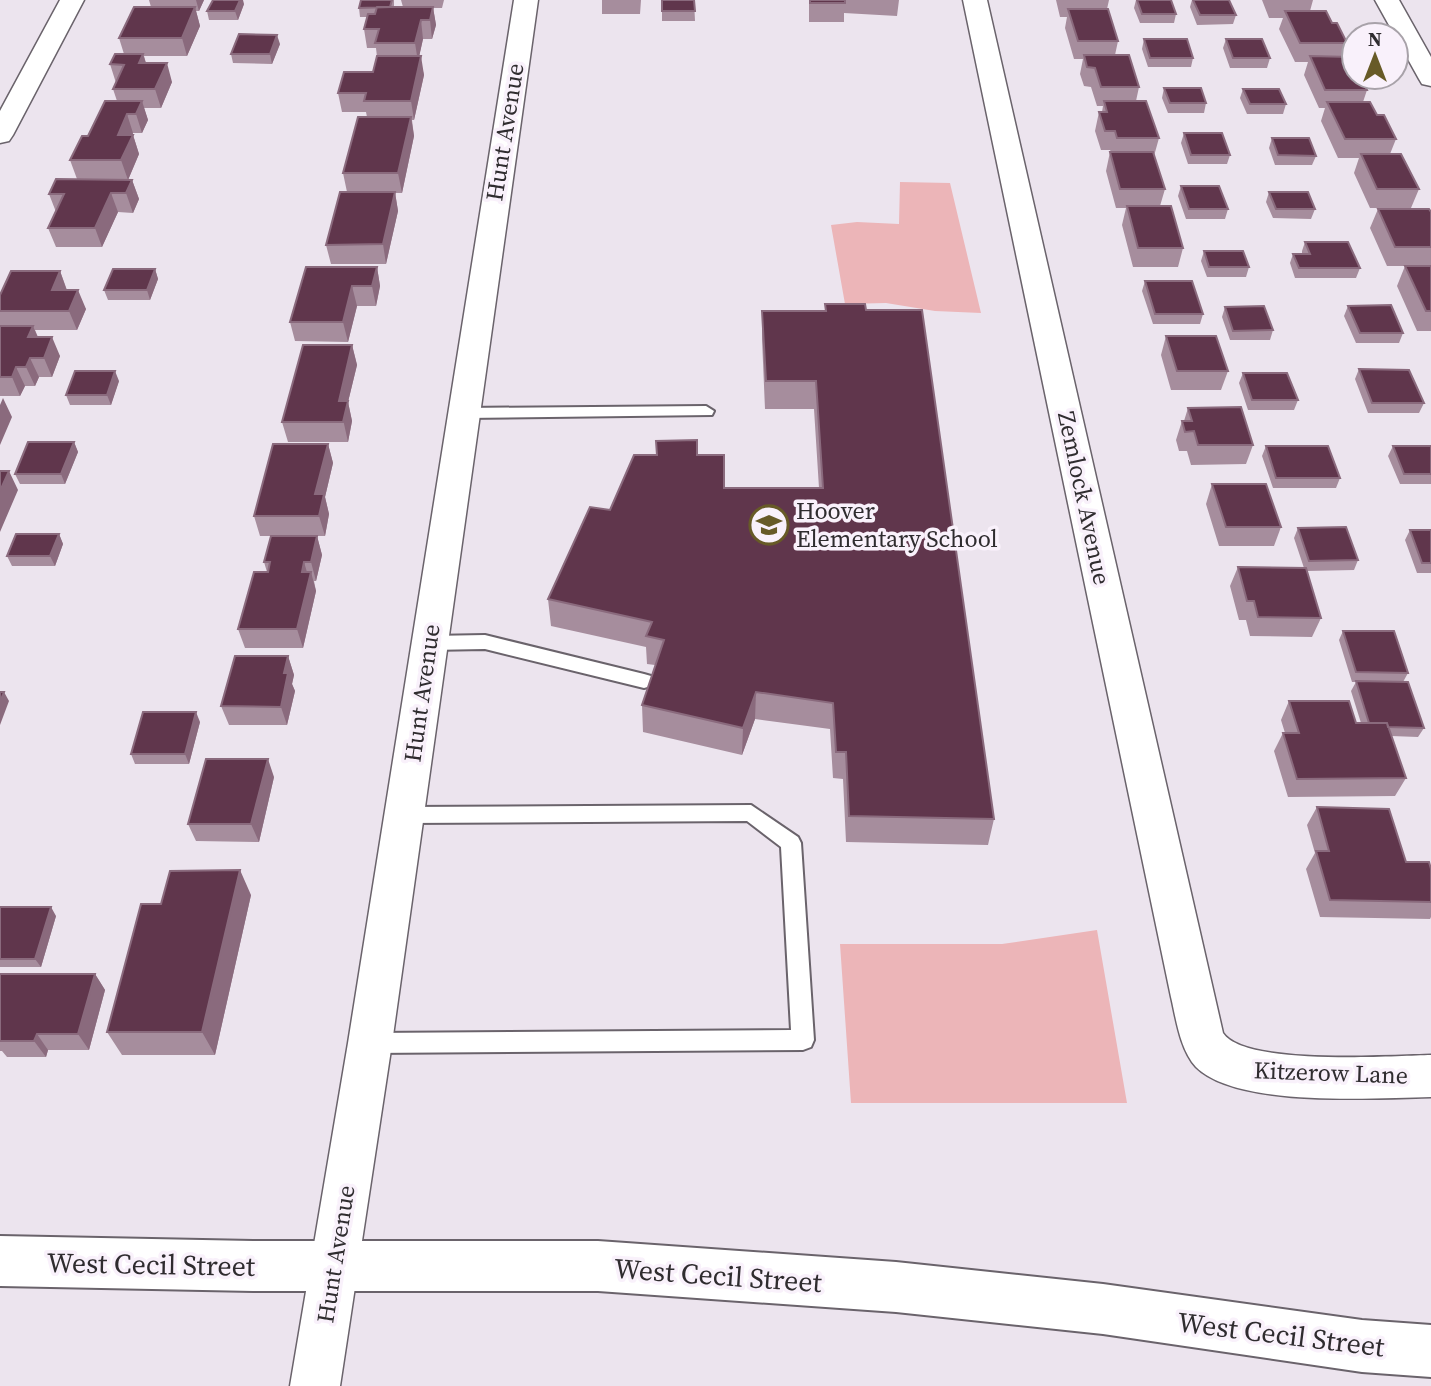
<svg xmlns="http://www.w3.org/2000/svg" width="1431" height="1386" viewBox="0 0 1431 1386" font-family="'Source Serif 4',serif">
	<rect width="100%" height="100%" fill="#ece4ee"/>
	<path fill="#ecb5b8" d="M900 182 950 183 981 313 935 311 886 303 845 304 831 225 857 222 899 224Z
		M1097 930 1127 1103H851L840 944H1002Z"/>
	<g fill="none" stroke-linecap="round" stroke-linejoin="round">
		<g stroke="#6a636b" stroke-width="4">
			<path id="lane" d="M706 406 714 411 712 415 464 418 456 413 464 408Z
				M485 635 644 674 651 676 654 681 651 686 644 688 485 649 430 650 423 648 421 643 423 638 430 636Z
				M751 805 798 837 801 843 814 1040 811 1047 803 1050 370 1053 362 1050 359 1043 362 1036 370 1033 791 1030 781 847 747 821 404 823 397 821 394 815 397 809 404 807Z"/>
		</g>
		<g stroke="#6a636b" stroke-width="3">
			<path id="street" d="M60 0H84L13 135 9 141 0 143V111Z
				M514 0H538L392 1043 340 1386H290L348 1043Z
				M963 0H987L1223 1033C1245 1066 1391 1056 1431 1055V1097C1375 1098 1237 1108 1196 1067 1180 1050 1176 1018 1171 997Z
				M1375 0H1399L1431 57V86L1422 84 1419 79Z"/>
		</g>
		<g stroke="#6a636b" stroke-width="4">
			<path id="secondary" d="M0 1236 253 1241H598L896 1262 1103 1284 1362 1320 1431 1325V1377L1362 1372 1103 1334 896 1312 598 1291H253L0 1286Z"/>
		</g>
		<use href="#lane" fill="#fff" fill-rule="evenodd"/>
		<use href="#street" fill="#fff" fill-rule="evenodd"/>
		<use href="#secondary" fill="#fff" fill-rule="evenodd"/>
	</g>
	<path fill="#a68d9d" d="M149 0H204L199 11H196L200 26 187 56H144L146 63 172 82 161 108H144L148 120 142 133H133V135L139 154 128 180 77 179 70 160 88 136 117 101 113 89 116 83 110 64 124 54 119 38 151 7Z
		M361 0H394V7H403L401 0H444L442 8H433L436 25 432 39H423L419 56 424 75 414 120H412L414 136 402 193H395L398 211 386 264H331L326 245 347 192 343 173 367 117 366 112H342L338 93 373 72 377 57 376 48H367L364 29 367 17H360L359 8Z
		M602 0H641L640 14H602Z
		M662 0H694L695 21H662Z
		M809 0H899L897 16 844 13V22H809Z
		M1056 0H1109L1107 9 1118 41 1115 55 1139 87 1136 101 1159 138 1154 156 1165 189 1160 206 1183 248 1178 267H1133L1122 225 1126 208H1116L1106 171 1110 152H1111L1110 150H1101L1095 131 1099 112H1102L1103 106H1097L1091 87 1084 86 1080 74 1083 59H1074L1065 28 1067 17H1060Z
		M1136 0H1171L1176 14 1174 23H1140L1134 8Z
		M1192 0H1229L1236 15 1233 24 1197 25 1190 7Z
		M1262 0H1313L1310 11 1332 23 1347 43 1342 57 1367 90 1363 102 1377 115 1396 139 1390 154 1419 189 1411 208H1370L1354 173 1359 158H1338L1321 121 1325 108H1319L1304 75 1308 62H1295L1279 29 1283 18H1269Z
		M244 4 238 20H209L207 11Z
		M1144 39 1193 58 1191 67H1148L1142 49Z
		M1226 39 1270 58 1267 68H1230L1223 48Z
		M280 44 272 64 233 63 231 54Z
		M1164 88 1206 103 1204 113H1168L1162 98Z
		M1243 89 1286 104 1283 114H1247L1240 98Z
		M1184 133 1230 155 1227 164H1188L1181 143Z
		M1272 138 1316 156 1312 165H1275L1269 148Z
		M132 180 139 199 133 213 118 212 102 247H56L48 228 56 212 49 194Z
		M1181 186 1228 209 1225 219H1186L1178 196Z
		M1269 192 1315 209 1311 219 1273 218 1266 202Z
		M1378 209 1431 212V266H1387L1370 228Z
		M1305 242 1360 268 1356 278H1295L1290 263 1293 254H1302V251Z
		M1204 251 1249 267 1246 277H1207L1201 261Z
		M1405 266H1431V331H1417L1397 286Z
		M377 267 380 286 376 306H357L348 342 295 341 290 322Z
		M155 269 158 279 150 300H108L104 290Z
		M60 271 67 290 86 309 77 330H35L38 337 60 356 52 377H39L35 386H25L20 396H0V295Z
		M1145 281 1203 314 1200 324H1153L1142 291Z
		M825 304 866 310 994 819 988 845 846 842 843 779 833 778 830 729 755 719 742 755 643 732 642 705 655 665 647 664 646 647 551 626 548 599 610 510 697 455 724 488H819L814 409H765L762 339V311H825Z
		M1348 306 1403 333 1399 343H1356L1344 316Z
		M1225 307 1273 330 1270 340H1230L1222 317Z
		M1166 336 1228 371 1221 390H1171L1161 355Z
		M352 345 357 365 348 402 352 421 348 442H288L282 422Z
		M1359 369 1424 403 1419 413H1368L1355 379Z
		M1243 373 1298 400 1294 410H1248L1239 383Z
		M119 381 111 405H70L66 395Z
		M1188 408 1253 445 1246 464 1191 465 1187 451H1179L1176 440 1182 421H1184Z
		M74 442 78 452 65 484H20L15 474Z
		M328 444 333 463 325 497 329 514 325 536H260L254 516Z
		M1266 446 1340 478 1336 488H1273L1262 456Z
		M1393 446H1431V484H1400L1388 456Z
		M1212 484 1281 527 1274 546H1219L1206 504Z
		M1298 528 1358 560 1354 570 1306 571 1321 618 1312 637 1250 636 1246 620H1239L1230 586 1238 567 1304 568 1294 538Z
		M1410 530H1431V573H1417L1405 540Z
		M59 534 63 544 55 566H12L7 556Z
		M317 536 322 555 316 581H314L316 591 303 648H245L238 629 267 572 264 562Z
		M1343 631 1408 673 1403 682 1424 728 1418 737 1391 736 1406 778 1395 796 1288 797 1274 751 1283 733H1285L1281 720 1289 701 1356 723H1361L1351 691 1356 682H1352L1339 640Z
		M288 656 294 675 292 684 295 691 287 725H229L221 706Z
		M200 722 189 764H135L131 754Z
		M274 777 259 842 196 841 188 824Z
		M1317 807 1406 862 1431 869V917L1430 919 1320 917 1306 869 1315 853 1307 825Z
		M251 895 215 1055H122L107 1032 161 904Z
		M0 907 56 916 41 967H0Z
		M0 974H95L105 990 89 1050H48L46 1057H7L2 1051H0Z"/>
	<path fill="#8a6a7d" d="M196 0H204L199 11Z
		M240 0H243L244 4 238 20 235 11Z
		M195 7 200 26 187 56 182 38Z
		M433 7 436 25 432 39 430 20Z
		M421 20 423 39 418 62 415 43Z
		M277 35 280 44 272 64 270 54Z
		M143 54 149 73 139 63Z
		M421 56 424 75 414 120 411 101Z
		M167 63 172 82 161 108 155 89Z
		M142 101 148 120 142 133 136 114Z
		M127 114 133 133 124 154 118 135Z
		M411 117 414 136 402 193 398 173Z
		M133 135 139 154 128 180 121 160Z
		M132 180 139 199 133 213 126 193Z
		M395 192 398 211 386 264 383 244Z
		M111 193 118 212 102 247 95 228Z
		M377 267 380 286 376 306 372 286Z
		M155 269 158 279 150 300 147 290Z
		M60 271 67 291 52 290Z
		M352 286 357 306 348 342 343 322Z
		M78 290 86 309 77 330 69 311Z
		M33 326 41 345 28 337Z
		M52 337 60 356 52 377 44 358Z
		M352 345 357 365 348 402 352 421 348 442 339 401Z
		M30 358 39 377 35 386 26 367Z
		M16 367 25 386 20 396 12 377Z
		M115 371 119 381 111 405 107 395Z
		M3 398 12 417 0 445V405Z
		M74 442 78 452 65 484 61 474Z
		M328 444 333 463 325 497 329 514 325 536 319 516 315 494Z
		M9 471 18 490 0 532V491Z
		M59 534 63 544 55 566 50 556Z
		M317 536 322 555 316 581 311 562Z
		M304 562 309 579 311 572 316 591 303 648 297 629 302 572Z
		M288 656 294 675 292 684 295 691 287 725 281 707 284 673Z
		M4 692 9 701 0 725V702Z
		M756 692 755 719 742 755 743 728Z
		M196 712 200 722 189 764 185 754Z
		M268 759 274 777 259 842 251 824Z
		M240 870 251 895 215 1055 202 1032Z
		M51 907 56 916 41 967 35 959Z
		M95 974 105 990 89 1050 78 1034Z
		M37 1034 48 1050 46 1057 34 1041Z"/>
	<path fill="#60364c" stroke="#8a6a7d" stroke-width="2" d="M213 0H240L235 11H207Z
		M361 0H392L390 7 359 8Z
		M662 0H694L695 11H662Z
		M810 0H845V3H810Z
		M1137 0H1171L1176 14H1142Z
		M1193 0H1229L1236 15H1200Z
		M134 7H195L182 38H119Z
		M377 7H433L430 20H421L415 43H375L379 29H364L368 14H375Z
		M1068 9H1108L1118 41H1078Z
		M1285 11H1326L1332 23H1337L1347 43H1300Z
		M239 34 277 35 270 54H231Z
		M1144 39H1187L1193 58H1150Z
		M1226 39H1262L1270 58H1233Z
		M115 54H143L139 63H167L155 89H113L124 65 110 64Z
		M1084 55H1129L1139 87H1101L1095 68 1087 67Z
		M377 56H421L411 101H364L366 93H338L344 72H373Z
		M1310 56 1351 57 1354 63V77H1361L1367 90H1325Z
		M1164 88H1201L1206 103H1170Z
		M1243 89H1279L1286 104H1250Z
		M105 101H142L136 114H127L118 135H133L121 160H70L82 136H88Z
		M1104 101H1146L1159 138H1117L1115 131H1105L1099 112H1107Z
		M1327 102H1370L1377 115H1384L1396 139H1345Z
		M358 117H411L398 173H343Z
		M1184 133H1222L1230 155H1191Z
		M1272 138H1309L1316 156 1278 155Z
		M1110 152H1153L1165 189H1120Z
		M1361 154H1401L1419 189H1377Z
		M56 179 132 180 126 193H111L95 228H48L64 194H49Z
		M1181 186H1219L1228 209H1189Z
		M340 192H395L383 244 326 245Z
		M1269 192H1308L1315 209H1276Z
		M1127 206H1171L1183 248H1138Z
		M1378 209H1429L1431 212V247H1395Z
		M1305 242H1348L1360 268H1299L1293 254H1310Z
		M1204 251H1243L1249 267H1209Z
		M1405 266H1431V311H1426Z
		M306 267H377L372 286H352L343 322H290Z
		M113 269H155L147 290H104Z
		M11 271H60L52 290H78L69 311H0V295Z
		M1145 281H1192L1203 314H1155Z
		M825 304H865L866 310H922L994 819 849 816 846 752H836L833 703 756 692 743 728 642 705 664 640 646 636 652 622 548 599 590 507 610 510 634 455H657L656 441 697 440V455H724V488H823L816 381H766L762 311H826Z
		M1391 305 1403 333H1360L1348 306Z
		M1264 306 1273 330 1233 331 1225 307Z
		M0 326H33L28 337H52L44 358H30L26 367H16L12 377H0Z
		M1166 336H1216L1228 371H1177Z
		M303 345H352L339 401H348L343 422H282Z
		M1359 369 1409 370 1424 403H1372Z
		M75 371H115L107 395H66Z
		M1243 373H1287L1298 400H1252Z
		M1241 407 1253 445H1198L1194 431 1185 432 1182 421H1192L1188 408Z
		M28 442H74L61 474H15Z
		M273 444H328L315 494H324L319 516H254Z
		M1266 446H1328L1340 478H1276Z
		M1393 446H1431V474H1404Z
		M0 471H9L0 491Z
		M1212 484H1266L1281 527H1226Z
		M1346 527 1358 560 1309 561 1298 528Z
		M1410 530H1431V563H1422Z
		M16 534H59L50 556H7Z
		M271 536H317L311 562H304L302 572H311L297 629H238L254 572H268L270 562H264Z
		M1238 567 1306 568 1321 618 1258 617 1254 601H1247Z
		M1343 631H1394L1408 673 1356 672Z
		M235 656H288L284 673H288L281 707 221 706Z
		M1356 681 1408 682 1424 728 1388 727 1387 723H1369Z
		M0 692H4L0 702Z
		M1289 701H1349L1356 723H1387L1406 778 1297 779 1283 733H1299Z
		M143 712H196L185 754H131Z
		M206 759H268L251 824H188Z
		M1317 807 1389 809 1406 862H1429L1431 869V902L1330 900 1316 851H1329Z
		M240 870 202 1032H107L141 904H161L170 871Z
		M0 907H51L35 959H0Z
		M0 974H95L78 1034H37L34 1041H0Z"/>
	<defs>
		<g id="school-ring" transform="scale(2.0125)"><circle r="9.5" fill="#f9f1fb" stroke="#675a27" stroke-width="1.5"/><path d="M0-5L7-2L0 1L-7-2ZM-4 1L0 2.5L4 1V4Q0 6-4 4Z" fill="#675a27"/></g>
	</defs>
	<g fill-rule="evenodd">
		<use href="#school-ring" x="769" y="525"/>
	</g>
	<g text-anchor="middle" stroke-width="7" stroke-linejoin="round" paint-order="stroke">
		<g font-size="24" fill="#2f2c2f" stroke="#f9f1fb">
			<text transform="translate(505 132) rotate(-81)" y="8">Hunt Avenue</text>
			<text transform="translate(1084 498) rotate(78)" y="8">Zemlock Avenue</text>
			<text transform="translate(422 693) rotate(-82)" y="8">Hunt Avenue</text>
			<text transform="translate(1331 1073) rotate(2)" y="8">Kitzerow Lane</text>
			<text transform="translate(336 1254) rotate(-81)" y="8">Hunt Avenue</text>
		</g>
		<g font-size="24" fill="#2f2c2f" stroke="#f9f1fb" text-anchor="start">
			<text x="796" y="519">Hoover<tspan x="796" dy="28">Elementary School</tspan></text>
		</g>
		<g font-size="28" fill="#2f2c2f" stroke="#f9f1fb">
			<text transform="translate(151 1264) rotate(1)" y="10">West Cecil Street</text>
			<text transform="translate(718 1275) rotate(4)" y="10">West Cecil Street</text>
			<text transform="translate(1281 1334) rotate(7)" y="10">West Cecil Street</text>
		</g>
	</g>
	<g transform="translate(1375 56)"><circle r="33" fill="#f9f1fb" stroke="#a8a2a9" stroke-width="2"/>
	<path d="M0-5L12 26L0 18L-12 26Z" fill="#675a27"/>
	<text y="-10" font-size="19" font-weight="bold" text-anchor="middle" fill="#2f2c2f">N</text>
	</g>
</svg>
